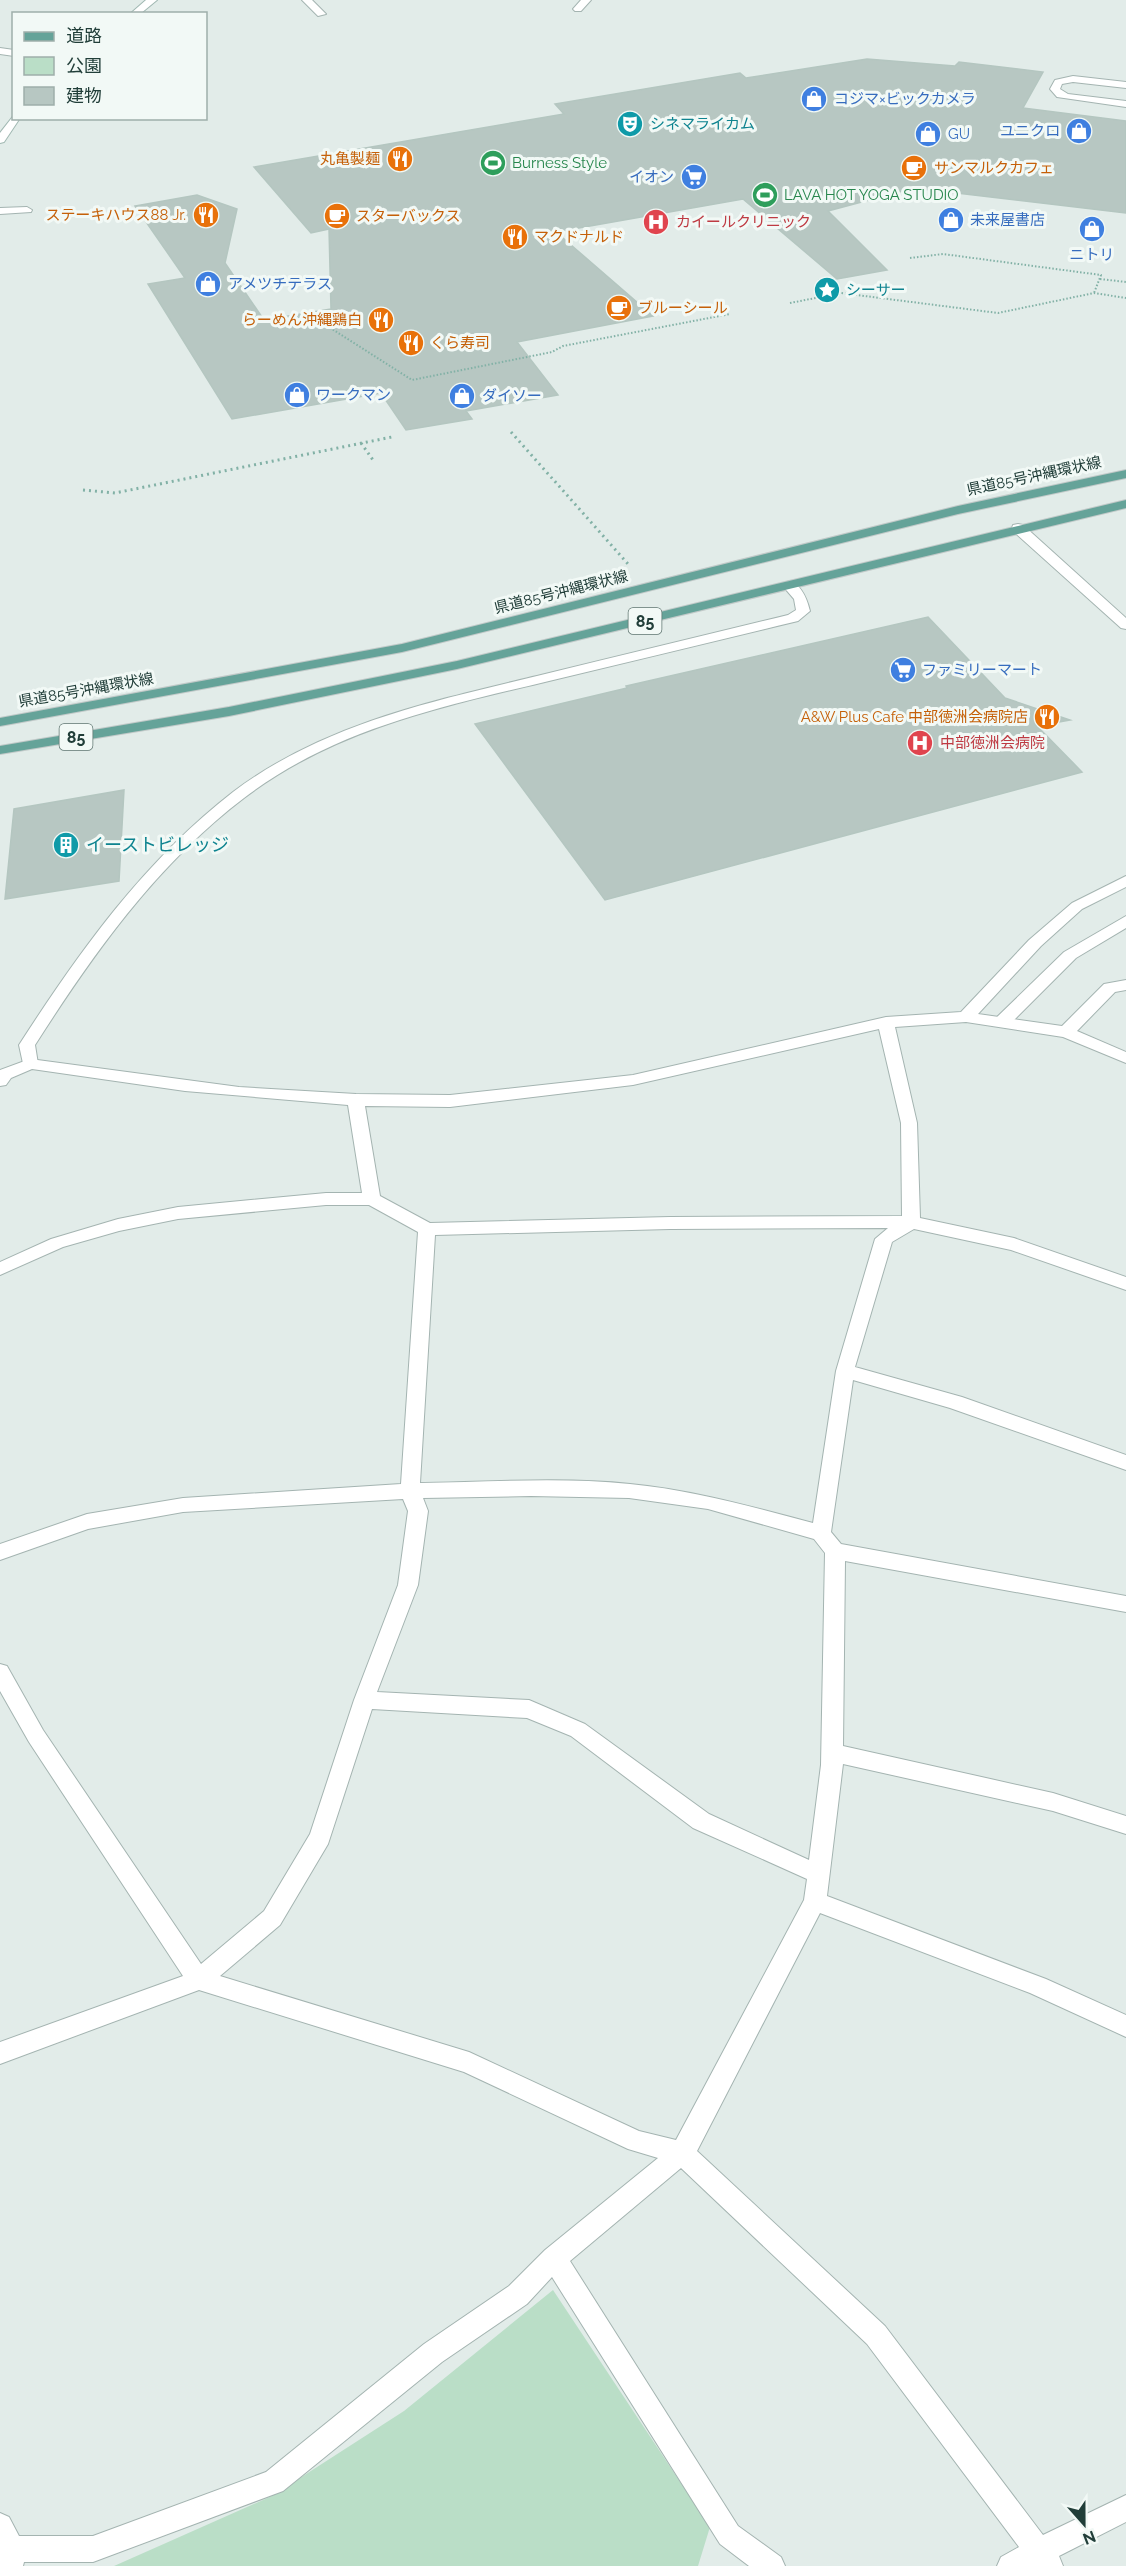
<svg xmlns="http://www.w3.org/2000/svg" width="1126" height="2566" viewBox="0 0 1126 2566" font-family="Raleway,'Noto Sans JP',sans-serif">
	<rect width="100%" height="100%" fill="#e2ece9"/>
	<path fill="#badec7" d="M553 2290 710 2527 698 2566H114L272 2496 404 2411Z"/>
	<path fill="#b7c7c2" stroke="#b4c6c0" stroke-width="1.5" d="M867 59 955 66 959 62 1043 72 1023 108 1126 121V213L914 188 828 211 887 270 837 279 743 199 556 232 653 316 517 342 558 395 466 411 472 419 406 430 381 393 232 419 148 284 185 278 135 206 197 195 237 209 225 263 264 320 331 309 329 229 311 233 254 167 564 114 555 104 740 73 746 78Z
		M928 617 1005 698 1070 720 1037 726 1082 772 605 900 475 724 627 688 626 686Z
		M124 790 119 881 5 899 14 809Z"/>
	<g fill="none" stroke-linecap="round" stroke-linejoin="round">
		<g stroke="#a4b4b1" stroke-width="2">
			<path id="lane" d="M302 0H312L326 14 318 16Z
				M581 0H591L581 11H575L573 9Z
				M1073 76 1126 82V88L1073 82 1062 84 1060 89 1068 94 1126 101V107L1057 97 1050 89 1055 80Z
				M27 207 32 210 31 212 0 214V208Z
				M789 581C802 585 807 599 810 611L798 621C715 641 632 661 549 681 441 707 334 729 244 798 157 864 93 954 35 1045L38 1064 36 1068H24L19 1045C79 952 144 861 233 792 323 724 433 701 541 675 624 655 706 635 788 615L796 610 794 599 782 585Z
				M1126 916V928L1076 958 1008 1026H996L994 1022 996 1018 1064 952Z"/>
		</g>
		<g stroke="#a4b4b1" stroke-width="2">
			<path id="street" d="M0 48 14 50V56L0 54Z
				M1018 524 1023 525 1126 618V629L1121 628 1013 531 1012 528 1013 525Z
				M1126 876V887L1082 909 1041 946 978 1014 1062 1026 1104 984 1126 980V990L1115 992 1077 1031 1126 1052V1063L1063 1037 966 1022 895 1027 917 1123 920 1218 1014 1238 1126 1277V1290L1011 1250 914 1229 892 1242 855 1367 962 1397 1126 1455V1470L950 1408 853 1380 831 1532 841 1544 1126 1596V1612L845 1561 843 1746 1053 1793 1126 1816V1834L1053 1811 843 1764 827 1896 1046 1979 1126 2015V2037L1030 1993 820 1913 697 2151 885 2326 1043 2535 1126 2495V2522L1059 2556 1063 2566H997L1001 2557 1019 2547 867 2344 681 2168 570 2261 738 2526 781 2557 785 2566H749L720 2544 552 2277 527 2304 442 2362 283 2491 93 2562H24L23 2566H0V2513L9 2517 19 2536H93L266 2472 424 2344 509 2286 545 2250 658 2158 628 2149 464 2072 199 1990 0 2064V2042L183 1976 29 1742 0 1691V1664L7 1666 43 1730 201 1964 264 1911 310 1834 354 1700 398 1585 408 1511 403 1499 183 1512 88 1529 0 1560V1544L87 1514 183 1498 401 1484 418 1232 369 1205H326L178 1219 119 1231 63 1247 0 1275V1262L51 1239 118 1219 178 1207 326 1193H362L348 1105 185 1091 32 1069 11 1078 6 1085 0 1086V1070L30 1059 239 1087 356 1094 450 1095 633 1075 886 1017 961 1012 1029 940 1072 903ZM879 1029 901 1123 902 1216 670 1217 430 1223 380 1196 365 1106 450 1107 633 1085ZM888 1228 875 1239 836 1371 813 1523C752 1507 693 1490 630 1484 561 1477 490 1482 420 1483L435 1235 670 1229ZM531 1496 629 1498 708 1509 814 1539 825 1553 821 1765 809 1860 709 1814 585 1724 529 1700 377 1692 418 1585 428 1511 423 1498ZM372 1709 527 1718 571 1736 693 1828 807 1879 804 1900 676 2140 639 2131 469 2052 220 1976 280 1925 328 1844Z"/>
		</g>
		<g stroke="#a0b8b2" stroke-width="2">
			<path id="secondary" d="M146 0H157L140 14H130Z
				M14 115V118H20L4 142 0 143V133Z"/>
		</g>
		<g stroke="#c1c9c8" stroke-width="2">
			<path id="primary" d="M1126 470V478L958 514 402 652 0 726V718L402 644 958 506Z
				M1126 500V508L457 669 229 716 0 754V746L229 707 457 661Z"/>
		</g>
		<path stroke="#82b1a6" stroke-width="2" stroke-dasharray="1.5 2" stroke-linecap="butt" d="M910 258 943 254 1101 275 1094 293
			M1100 279 1126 282
			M790 303 841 293 998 313 1094 293 1126 298
			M321 322 412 380 552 352 563 346 730 314"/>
		<path stroke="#82b1a6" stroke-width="3" stroke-dasharray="2 4" stroke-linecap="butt" d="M511 432 629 565
			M361 443 373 460
			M83 490 115 493 392 437"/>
		<use href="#lane" fill="#fff" fill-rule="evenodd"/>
		<use href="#street" fill="#fff" fill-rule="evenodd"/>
		<use href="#secondary" fill="#fff" fill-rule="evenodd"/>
		<use href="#primary" fill="#65a399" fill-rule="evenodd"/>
	</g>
	<defs>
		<g id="shop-disc" transform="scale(1.35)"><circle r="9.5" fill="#3f7fe0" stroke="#f2f9f6"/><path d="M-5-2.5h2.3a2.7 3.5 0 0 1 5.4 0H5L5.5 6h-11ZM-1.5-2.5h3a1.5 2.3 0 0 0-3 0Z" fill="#fff"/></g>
		<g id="theatre-disc" transform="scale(1.35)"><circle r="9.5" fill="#0f9aa8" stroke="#f2f9f6"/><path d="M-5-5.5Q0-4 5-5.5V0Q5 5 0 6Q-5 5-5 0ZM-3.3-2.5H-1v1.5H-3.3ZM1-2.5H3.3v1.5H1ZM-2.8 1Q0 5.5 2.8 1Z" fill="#fff"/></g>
		<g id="restaurant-disc" transform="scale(1.35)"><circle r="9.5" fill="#e8710a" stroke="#f2f9f6"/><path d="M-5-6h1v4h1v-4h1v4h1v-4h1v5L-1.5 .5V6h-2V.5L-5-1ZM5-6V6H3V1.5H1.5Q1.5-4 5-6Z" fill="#fff"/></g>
		<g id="stadium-disc" transform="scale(1.35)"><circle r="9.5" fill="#2e9e5b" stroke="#f2f9f6"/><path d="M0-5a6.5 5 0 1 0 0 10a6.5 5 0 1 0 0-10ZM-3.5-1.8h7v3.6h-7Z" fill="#fff"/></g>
		<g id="cafe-disc" transform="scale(1.35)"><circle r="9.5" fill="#e8710a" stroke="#f2f9f6"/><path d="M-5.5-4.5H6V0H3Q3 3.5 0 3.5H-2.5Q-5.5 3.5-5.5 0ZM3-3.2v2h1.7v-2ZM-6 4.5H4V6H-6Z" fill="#fff"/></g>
		<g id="supermarket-disc" transform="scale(1.35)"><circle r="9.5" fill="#3f7fe0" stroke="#f2f9f6"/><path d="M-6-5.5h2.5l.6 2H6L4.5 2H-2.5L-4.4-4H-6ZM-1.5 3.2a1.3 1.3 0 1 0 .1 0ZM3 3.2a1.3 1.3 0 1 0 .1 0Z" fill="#fff"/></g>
		<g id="hospital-disc" transform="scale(1.35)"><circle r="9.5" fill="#e0444e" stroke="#f2f9f6"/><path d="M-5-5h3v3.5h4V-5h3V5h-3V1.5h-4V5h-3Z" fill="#fff"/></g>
		<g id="sight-disc" transform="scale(1.35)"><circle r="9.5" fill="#0f9aa8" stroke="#f2f9f6"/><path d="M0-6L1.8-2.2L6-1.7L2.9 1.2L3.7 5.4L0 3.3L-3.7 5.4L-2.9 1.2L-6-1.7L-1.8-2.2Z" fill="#fff"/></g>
		<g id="building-disc" transform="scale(1.35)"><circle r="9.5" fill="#0f9aa8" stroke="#f2f9f6"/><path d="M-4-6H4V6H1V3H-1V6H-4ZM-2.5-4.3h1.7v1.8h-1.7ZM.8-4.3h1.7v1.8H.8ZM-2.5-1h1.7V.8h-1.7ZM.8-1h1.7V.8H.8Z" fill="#fff"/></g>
	</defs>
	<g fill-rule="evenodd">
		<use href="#shop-disc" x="814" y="99"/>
		<use href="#theatre-disc" x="630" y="124"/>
		<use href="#shop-disc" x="1079" y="131"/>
		<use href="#shop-disc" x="928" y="134"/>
		<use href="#restaurant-disc" x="400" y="159"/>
		<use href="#stadium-disc" x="493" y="163"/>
		<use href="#cafe-disc" x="914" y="168"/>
		<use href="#supermarket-disc" x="694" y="177"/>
		<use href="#stadium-disc" x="765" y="195"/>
		<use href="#restaurant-disc" x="206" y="215"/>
		<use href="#cafe-disc" x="337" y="216"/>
		<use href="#shop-disc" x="951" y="220"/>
		<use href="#hospital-disc" x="656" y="222"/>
		<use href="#shop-disc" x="1092" y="229"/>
		<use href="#restaurant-disc" x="515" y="237"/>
		<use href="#shop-disc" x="208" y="284"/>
		<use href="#sight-disc" x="827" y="290"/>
		<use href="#cafe-disc" x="619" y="308"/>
		<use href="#restaurant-disc" x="381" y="320"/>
		<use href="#restaurant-disc" x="411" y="343"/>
		<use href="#shop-disc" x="297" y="395"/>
		<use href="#shop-disc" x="462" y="396"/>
		<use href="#supermarket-disc" x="903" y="670"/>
		<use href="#restaurant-disc" x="1047" y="717"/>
		<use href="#hospital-disc" x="920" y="743"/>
		<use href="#building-disc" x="66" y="845"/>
	</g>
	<g text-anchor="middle" stroke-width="6" stroke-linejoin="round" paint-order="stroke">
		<g font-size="15" fill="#366cbe" stroke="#f2f9f6" text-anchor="start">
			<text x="834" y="104">コジマ×ビックカメラ</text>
			<text x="1060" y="136" text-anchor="end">ユニクロ</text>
			<text x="948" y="139">GU</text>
			<text x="674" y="182" text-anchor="end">イオン</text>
			<text x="970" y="225">未来屋書店</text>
			<text x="1092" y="260" text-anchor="middle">ニトリ</text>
			<text x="228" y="289">アメツチテラス</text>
			<text x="316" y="400">ワークマン</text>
			<text x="482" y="401">ダイソー</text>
			<text x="922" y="675">ファミリーマート</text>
		</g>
		<g font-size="15" fill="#0d838f" stroke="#f2f9f6" text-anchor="start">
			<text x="650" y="129">シネマライカム</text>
			<text x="846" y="295">シーサー</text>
		</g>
		<g font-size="15" fill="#c56008" stroke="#f2f9f6" text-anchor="start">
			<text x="380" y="164" text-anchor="end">丸亀製麺</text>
			<text x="934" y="173">サンマルクカフェ</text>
			<text x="186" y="220" text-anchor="end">ステーキハウス88 Jr.</text>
			<text x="356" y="221">スターバックス</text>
			<text x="534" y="242">マクドナルド</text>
			<text x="638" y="313">ブルーシール</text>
			<text x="362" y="325" text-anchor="end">らーめん沖縄鶏白</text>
			<text x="430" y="348">くら寿司</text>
			<text x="1028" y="722" text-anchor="end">A&amp;W Plus Cafe 中部徳洲会病院店</text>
		</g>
		<g font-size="15" fill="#27864d" stroke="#f2f9f6" text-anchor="start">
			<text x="512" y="168">Burness Style</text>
			<text x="784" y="200">LAVA HOT YOGA STUDIO</text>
		</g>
		<g font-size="15" fill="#be3a42" stroke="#f2f9f6" text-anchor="start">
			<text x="676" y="227">カイールクリニック</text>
			<text x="940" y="748">中部徳洲会病院</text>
		</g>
		<g font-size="15" fill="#213e39" stroke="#f2f9f6">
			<text transform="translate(1034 476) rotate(-12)" y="5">県道85号沖縄環状線</text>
			<text transform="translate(561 592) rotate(-14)" y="5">県道85号沖縄環状線</text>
			<text transform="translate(86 690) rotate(-10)" y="5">県道85号沖縄環状線</text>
		</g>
		<g fill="#f2f9f6" stroke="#607672" stroke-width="1.5">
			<rect x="628.5" y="608" width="33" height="26" rx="4.5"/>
			<rect x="59.5" y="724" width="33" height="26" rx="4.5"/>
		</g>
		<g font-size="16" font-weight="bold" fill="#213e39">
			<text x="645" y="627">85</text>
			<text x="76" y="743">85</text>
		</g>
		<g font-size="18" fill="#0d838f" stroke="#f2f9f6" text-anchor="start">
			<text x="86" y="851">イーストビレッジ</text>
		</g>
	</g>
	<rect x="12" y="12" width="195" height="108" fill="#f2f9f6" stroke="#9eaeaa" stroke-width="1.5"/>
	<rect x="24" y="32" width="30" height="9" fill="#65a399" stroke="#9eaeaa" stroke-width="1.5"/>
	<text x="66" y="42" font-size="18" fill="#213e39">道路</text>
	<rect x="24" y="57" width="30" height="18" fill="#badec7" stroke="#9eaeaa" stroke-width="1.5"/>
	<text x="66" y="72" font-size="18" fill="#213e39">公園</text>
	<rect x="24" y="87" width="30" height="18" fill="#b7c7c2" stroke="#9eaeaa" stroke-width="1.5"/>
	<text x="66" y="102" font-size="18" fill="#213e39">建物</text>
	<g transform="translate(1084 2524) rotate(159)" stroke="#f2f9f6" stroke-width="4.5" paint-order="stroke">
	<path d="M0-4.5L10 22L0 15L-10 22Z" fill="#213e39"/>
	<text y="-9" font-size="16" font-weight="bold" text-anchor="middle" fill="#213e39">N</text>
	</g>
</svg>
